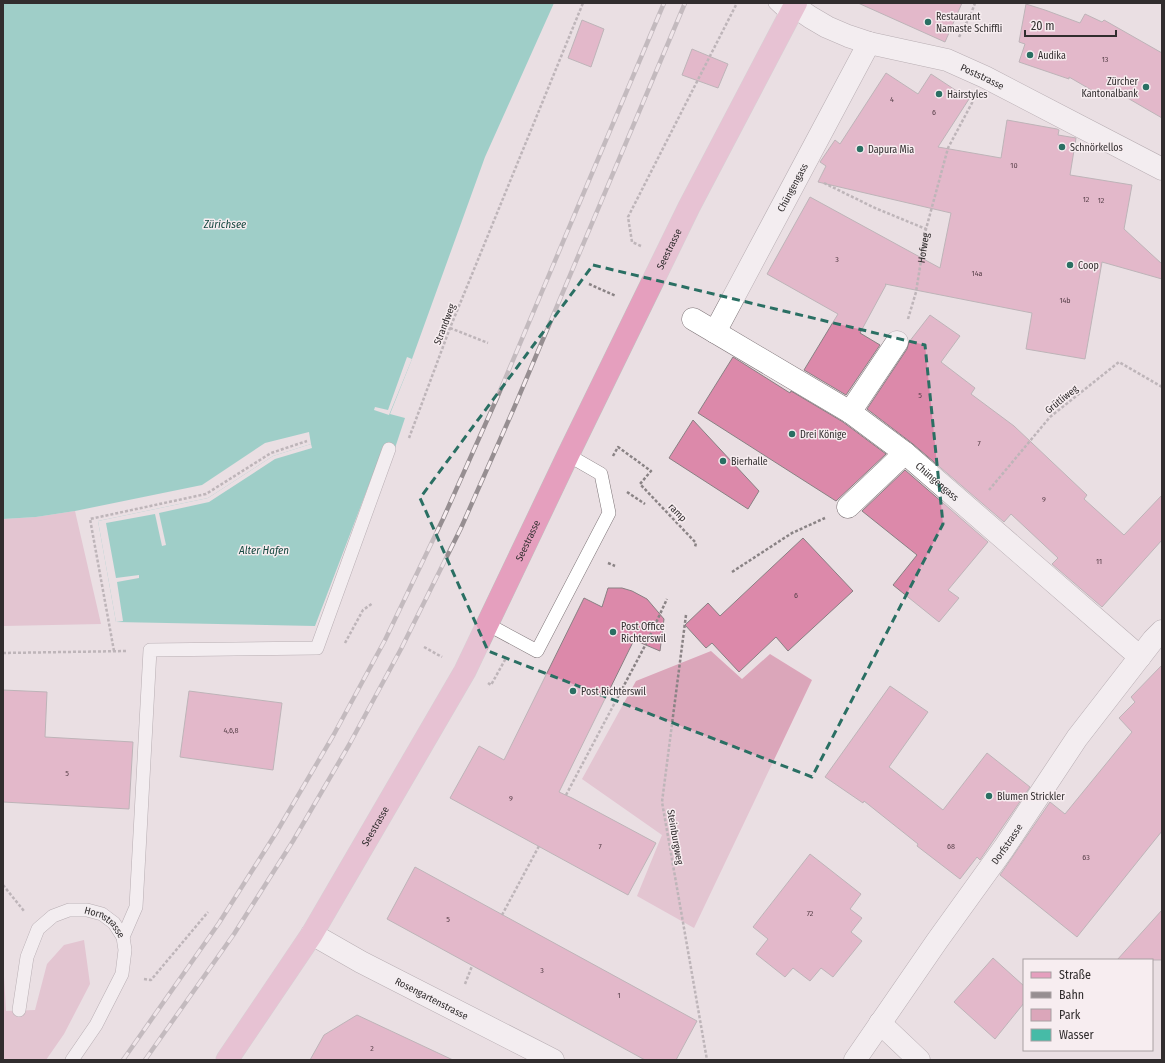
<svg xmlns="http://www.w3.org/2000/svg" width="1165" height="1063" viewBox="0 0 1165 1063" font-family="'Fira Sans Condensed',sans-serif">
	<rect width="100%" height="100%" fill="#eadfe3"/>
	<path fill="#dba6ba" d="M75 511 101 624 3 626V519L36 517Z
		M711 651 742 679 770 654 812 680 694 928 637 896 662 835 582 779 636 681Z
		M84 940 90 984 64 1034 46 1060H3V959L6 1011 35 1010 47 964 64 945Z"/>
	<path fill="#46bba7" d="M3 3H554L485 157 412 359 390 414 405 418 385 478 373 474 315 626 116 622 98 521 208 498 273 456 311 444 309 432 265 443 202 485 75 511 36 517 3 519Z"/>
	<path fill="#eadfe3" d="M407 357 412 359 389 415 374 410 375 407 388 410Z
		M311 444 312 448 275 459 209 502 159 513 166 545 162 546 155 514 106 523 116 578 139 575V578L117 582 123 621 116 622 98 521 208 498 273 456Z"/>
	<path fill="#dc89aa" stroke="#898083" d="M858 3H962L945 42Z
		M1026 4 1045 10 1080 23 1085 14 1102 22 1104 20 1162 53V118L1112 89 1107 99 1069 77V79L1019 62 1025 44 1019 42Z
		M582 20 604 29 591 67 568 58Z
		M692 49 728 64 718 88 682 75Z
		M886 73 918 94 931 74 969 99 938 147 1001 158 1007 120 1057 129 1059 130 1058 135 1076 138 1070 175 1132 185 1124 229 1162 264V279L1102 262 1085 359 1026 349 1032 313 885 284 886 285 860 333 880 345 846 395 804 370 838 314 767 274 810 197 940 268 951 213 818 182 826 166 820 162 835 140 840 144Z
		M930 315 960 336 941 362 975 388 971 394 1014 426 1087 495 1084 499 1124 535 1162 495V540L1102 607 1052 564 1058 558 1011 514 1004 522 913 444 867 409 907 349 909 342Z
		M733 357 790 393 791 391 843 422 886 454 836 501 698 413Z
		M693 420 759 491 748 509 669 458Z
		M905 470 988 542 948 590 959 598 939 622 893 585 917 555 862 511Z
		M803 538 853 591 788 651 776 637 739 672 712 643 706 648 685 625 708 603 720 616Z
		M608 588H622L632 591 647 599 664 619 660 651 634 640 559 792 572 798 656 843 628 895 450 798 479 746 504 760 584 598 602 607Z
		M1162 665V831L1077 937 1000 875 1050 802 1065 814 1132 732 1119 718 1135 702 1131 697Z
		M890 686 928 712 889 767 943 810 987 753 1030 787 980 860 977 857 960 879 917 846 918 844 864 801 863 803 825 777Z
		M3 690 47 692 45 737 133 742 129 809 3 802Z
		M189 691 282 703 273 770 180 757Z
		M810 854 861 894 850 909 862 918 851 932 862 941 833 977 821 968 810 981 793 968 785 977 756 954 768 939 753 927Z
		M415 867 697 1021 676 1060H645L387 919Z
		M1162 910V960H1117Z
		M993 958 1024 986V1003L995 1039 954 1002Z
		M357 1015 453 1060H310L324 1035Z"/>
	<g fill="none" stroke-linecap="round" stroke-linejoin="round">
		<g stroke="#7e7578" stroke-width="14">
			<g id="lane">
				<path d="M775 3 789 16"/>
				<path d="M487 624 537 651 609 513 601 474 568 455"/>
				<path d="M123 937 136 907 150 650 317 648 389 449"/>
				<path id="s2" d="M19 1010 27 957 38 929 53 916 69 910H87L102 914 114 923 123 937 125 950 122 974 96 1025 72 1060"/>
			</g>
		</g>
		<g stroke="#7e7578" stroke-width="23">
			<g id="street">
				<path id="s3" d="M794 6 810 17 827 27 848 36 869 43 947 60 985 77 1162 169"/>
				<path id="s4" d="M693 319 850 412 905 453 1140 657"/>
				<path id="s5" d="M715 332 869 43"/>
				<path d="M850 412 897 342"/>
				<path d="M848 507 905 453"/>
				<path id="s6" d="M312 934 361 962 553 1060"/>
				<path d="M880 1023 919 1060"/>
				<path id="s7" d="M855 1060 937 941 1004 848 1077 738 1153 640 1162 631"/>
			</g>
		</g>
		<g stroke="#c1c0c0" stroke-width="23">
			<g id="primary">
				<path id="s8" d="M227 1060 312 934 465 671 568 455 689 207 796 3"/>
			</g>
		</g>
		<g stroke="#8a8385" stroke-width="2.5" stroke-dasharray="3 2" stroke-linecap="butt">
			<path d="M959 37 971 14 975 3"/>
			<path d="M824 183 875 208 926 229"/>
			<path d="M641 246 632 242 628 217 737 3"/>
			<path d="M589 284 616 296"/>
			<path id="s1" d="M908 319 916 292 926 229 948 148 973 101"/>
			<path d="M450 328 488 343"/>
			<path d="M409 438 450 328 583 3"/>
			<path d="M613 456 618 447 651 471 640 484 696 543 695 547"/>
			<path d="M989 490 1050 417 1119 362 1162 387"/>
			<path d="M627 492 645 504"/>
			<path d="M608 563 615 566"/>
			<path d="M732 572 792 533 825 518"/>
			<path d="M686 615 662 802 707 1060"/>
			<path d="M345 643 363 610 373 603"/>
			<path d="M424 647 442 657"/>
			<path d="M114 651 90 519 206 494 271 453 307 441"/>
			<path d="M3 653 127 651"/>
			<path d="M488 683 491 685 506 658"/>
			<path d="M566 795 648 640 667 599"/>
			<path d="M3 885 24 911"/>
			<path d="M502 915 539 846"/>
			<path d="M144 979 151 980 208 912"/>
			<path d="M465 984 472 966"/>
		</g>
		<use href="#lane" stroke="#fff" stroke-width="13"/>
		<use href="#street" stroke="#fff" stroke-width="22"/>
		<use href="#primary" stroke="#e59fbe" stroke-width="22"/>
		<g stroke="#968e91" stroke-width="4.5">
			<path id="rail" d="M123 1060 219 923 276 833 333 736 385 640 443 519 497 398 664 3
				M145 1060 234 934 293 841 349 745 401 649 461 528 514 408 685 3"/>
		</g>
		<use href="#rail" stroke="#f7edf0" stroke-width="3" stroke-dasharray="9" stroke-linecap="butt"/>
	</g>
	<path d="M0 0H1165V1063H0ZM593 265 925 345 943 524 812 777 488 651 420 498Z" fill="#eadfe3" fill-opacity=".55" fill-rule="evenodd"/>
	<path fill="none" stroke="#2a6f63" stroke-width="3" stroke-dasharray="8 5" stroke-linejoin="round" d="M593 265 925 345 943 524 812 777 488 651 420 498Z"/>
	<g fill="#2a6f63" stroke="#f7edf0" stroke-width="1.5">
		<circle cx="928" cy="22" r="4"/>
		<circle cx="1030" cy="55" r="4"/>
		<circle cx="1146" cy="87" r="4"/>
		<circle cx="939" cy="94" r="4"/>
		<circle cx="1062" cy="147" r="4"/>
		<circle cx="860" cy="149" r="4"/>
		<circle cx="1070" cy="265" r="4"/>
		<circle cx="792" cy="434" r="4"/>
		<circle cx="723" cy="461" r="4"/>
		<circle cx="613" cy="632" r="4"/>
		<circle cx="573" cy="691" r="4"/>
		<circle cx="989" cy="796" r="4"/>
	</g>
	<g text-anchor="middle" stroke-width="3" stroke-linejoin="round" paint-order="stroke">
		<g font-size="8" fill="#5c444d">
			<text x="1105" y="62">13</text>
			<text x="892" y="102">4</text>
			<text x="934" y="115">6</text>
			<text x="1014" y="168">10</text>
			<text x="1086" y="202">12</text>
			<text x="1101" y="203">12</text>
			<text x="837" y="262">3</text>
			<text x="977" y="276">14a</text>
			<text x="1065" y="303">14b</text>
			<text x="920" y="398">5</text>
			<text x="979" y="446">7</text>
			<text x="1044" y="502">9</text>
			<text x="1099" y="564">11</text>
			<text x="796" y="598">6</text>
			<text x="231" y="733">4,6,8</text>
			<text x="67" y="776">5</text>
			<text x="511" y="801">9</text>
			<text x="600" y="849">7</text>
			<text x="951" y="849">68</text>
			<text x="1086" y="860">63</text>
			<text x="810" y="916">72</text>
			<text x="448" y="922">5</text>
			<text x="542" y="973">3</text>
			<text x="619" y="998">1</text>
			<text x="372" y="1051">2</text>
		</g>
		<g font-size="10" fill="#312d2e" stroke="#f7edf0" text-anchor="start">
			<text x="936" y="20">Restaurant<tspan x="936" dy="12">Namaste Schiffli</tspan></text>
			<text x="1038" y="59">Audika</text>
			<text x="1138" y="85" text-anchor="end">Zürcher<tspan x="1138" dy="12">Kantonalbank</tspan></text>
			<text x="947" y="98">Hairstyles</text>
			<text x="1070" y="151">Schnörkellos</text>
			<text x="868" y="153">Dapura Mia</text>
			<text x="1078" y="269">Coop</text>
			<text x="800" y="438">Drei Könige</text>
			<text x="731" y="465">Bierhalle</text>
			<text x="621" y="630">Post Office<tspan x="621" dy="12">Richterswil</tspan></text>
			<text x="581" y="695">Post Richterswil</text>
			<text x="997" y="800">Blumen Strickler</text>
		</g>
		<g font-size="10" fill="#312d2e" stroke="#f7edf0">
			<text dy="4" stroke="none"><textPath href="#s3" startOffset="203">Poststrasse</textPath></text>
			<text dy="4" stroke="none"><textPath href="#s5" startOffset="164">Chüngengass</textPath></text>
			<text dy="4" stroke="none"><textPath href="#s1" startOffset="73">Hofweg</textPath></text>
			<text dy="4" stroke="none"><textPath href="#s8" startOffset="925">Seestrasse</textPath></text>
			<text transform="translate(444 324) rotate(-69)" y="4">Strandweg</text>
			<text transform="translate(1061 399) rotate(-39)" y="4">Grütliweg</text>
			<text dy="4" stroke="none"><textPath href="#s4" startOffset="294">Chüngengass</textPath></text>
			<text transform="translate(678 512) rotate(46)" y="4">ramp</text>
			<text dy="4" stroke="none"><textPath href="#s8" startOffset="601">Seestrasse</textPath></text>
			<text dy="4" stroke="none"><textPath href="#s8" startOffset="277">Seestrasse</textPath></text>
			<text transform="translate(676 837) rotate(80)" y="4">Steinburgweg</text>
			<text dy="4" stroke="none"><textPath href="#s7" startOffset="264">Dorfstrasse</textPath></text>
			<text dy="4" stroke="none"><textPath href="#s2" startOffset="161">Hornstrasse</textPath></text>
			<text dy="4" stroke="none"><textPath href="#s6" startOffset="136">Rosengartenstrasse</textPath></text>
		</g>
		<g font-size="11" font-style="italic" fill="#174941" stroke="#f7edf0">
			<text x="225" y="228">Zürichsee</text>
			<text x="264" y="554">Alter Hafen</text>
		</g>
	</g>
	<rect width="1165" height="1063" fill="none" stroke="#312d2e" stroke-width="8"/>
	<rect x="1023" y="959" width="130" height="92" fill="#f7edf0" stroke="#a8a0a2"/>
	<rect x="1031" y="972" width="20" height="6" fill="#e59fbe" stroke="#a8a0a2"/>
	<text x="1059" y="979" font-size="12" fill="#312d2e">Straße</text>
	<rect x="1031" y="992" width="20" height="6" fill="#968e91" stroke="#a8a0a2"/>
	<text x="1059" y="999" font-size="12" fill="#312d2e">Bahn</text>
	<rect x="1031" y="1009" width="20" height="12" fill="#dba6ba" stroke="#a8a0a2"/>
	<text x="1059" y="1019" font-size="12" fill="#312d2e">Park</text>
	<rect x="1031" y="1029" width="20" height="12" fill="#46bba7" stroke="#a8a0a2"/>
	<text x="1059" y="1039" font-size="12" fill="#312d2e">Wasser</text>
	<path d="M1025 30v6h91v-6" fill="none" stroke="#312d2e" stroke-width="2"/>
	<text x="1031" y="30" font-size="12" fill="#312d2e" stroke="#f7edf0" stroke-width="3" paint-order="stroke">20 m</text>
</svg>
